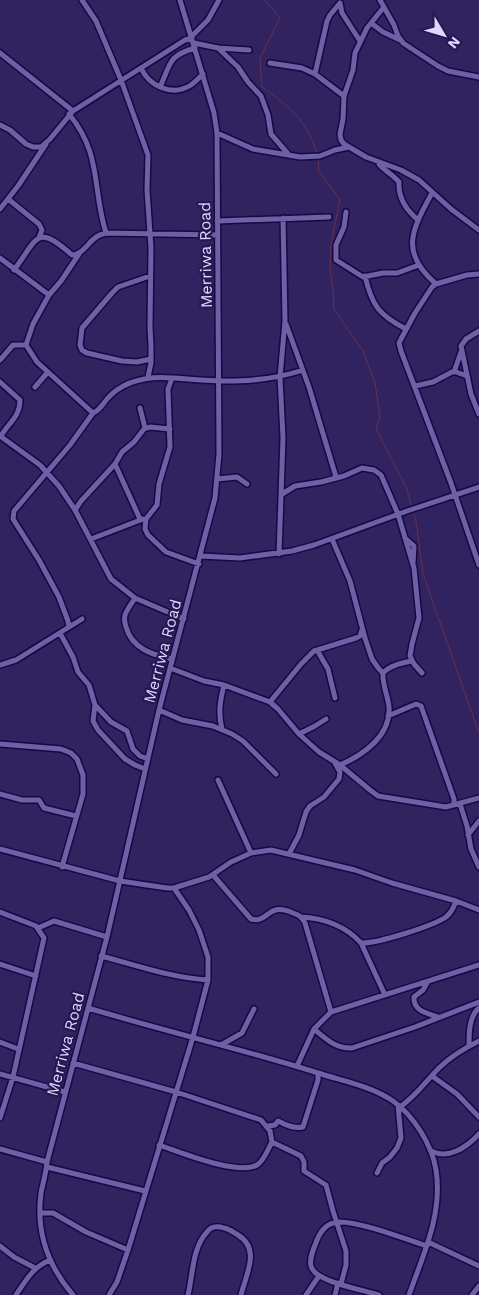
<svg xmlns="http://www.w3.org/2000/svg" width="479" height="1295" viewBox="0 0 479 1295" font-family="'Work Sans',sans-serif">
	<rect width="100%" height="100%" fill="#312360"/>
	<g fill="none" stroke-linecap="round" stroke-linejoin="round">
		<path stroke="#66314d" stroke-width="1" d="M265 0 280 18 260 58 262 87C289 107 307 119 317 154
			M318 158 319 172 340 199 331 244 330 268 333 290 334 309 363 351 375 383 380 417 376 429 406 487 412 508
			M413 512 416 521 423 574 479 733"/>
		<g stroke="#1a0643" stroke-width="8">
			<path id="minor" d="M82 0 96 21 121 80 148 155 147 190 151 248 150 327 151 346V363L148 377
				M380 0 394 25 398 36 403 43 438 66 448 71 479 77
				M340 3 342 13 360 41
				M384 7 367 28 355 53 353 70 344 96 343 119 340 134 341 140 344 144 366 157 401 170 419 180 451 209 479 230
				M371 23 383 32 400 40
				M192 36 208 20 219 0
				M194 43 218 48 249 50
				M218 48 238 67 248 82 261 96 268 115 271 134 289 155
				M0 53 73 111
				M270 63 302 68 315 74 344 96
				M141 68C149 86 172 97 191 85 195 82 199 78 203 74
				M315 74 327 21 330 15 340 3
				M160 87C171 63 168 56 195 48
				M69 114C102 154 92 188 106 233L218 235
				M0 125 10 130 26 144 33 147H41L50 139 73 111 185 40 192 38
				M217 133 253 149 300 157 320 156 335 150 349 147
				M379 164C385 171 393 175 399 182 398 198 406 210 418 220
				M432 193C412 230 399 252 436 284
				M8 199 39 224 42 230 39 238
				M0 209 18 186 46 144
				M346 212 344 227 336 245V260L363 277 383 273H397L419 265
				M217 221 329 217
				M0 258 49 295 33 324 26 345 37 362 93 413
				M14 270C38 238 36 223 72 255 83 254 87 244 95 238 98 235 102 234 106 233
				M479 274 467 275 436 284 432 287 415 313 401 339 399 343 401 351 451 483 479 565
				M150 276 118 287 112 293 82 328 80 345 82 350 87 353 122 361 137 362 151 359
				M365 276C372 306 379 315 406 329
				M49 295 61 281 79 254
				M286 324 309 387 336 477
				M479 331 466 339 461 346 471 394 479 414
				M0 360 13 345H26
				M454 372 461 352
				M0 382 20 400C20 417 9 422 1 436
				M415 386 433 382 452 372H456L467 376
				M35 387 48 372
				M140 408 145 428
				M0 436 40 465 59 486 75 510 111 579 135 598 184 619
				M115 464 140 519
				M217 479 237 477 247 484
				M282 494 295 486 321 482 344 476 362 468 374 470 381 475 398 514 414 568 419 618 412 644 410 656 414 664 422 673
				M75 510 81 501 115 464 122 452 134 442 144 429 150 427 170 429
				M405 538 414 546 413 563
				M91 539 143 519
				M332 539 350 581 365 638 372 659 379 669 383 673
				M279 554 283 438 280 377 285 321 283 218
				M201 556 240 558 292 551 314 545 407 511 479 487
				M199 564 166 552 148 535 145 529 146 519 157 505 159 484 170 447 168 389 172 378H175C219 382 261 384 303 370
				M135 598C132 603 127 609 125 615 124 619 125 624 126 627 132 649 153 655 172 659
				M69 627 68 621 59 597 39 560 13 519 14 511 70 445 93 413C100 410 102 405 107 399 124 380 147 376 172 378
				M60 633 73 657 78 672 89 685 95 705 111 722 127 731 133 749 140 756 148 759
				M317 650 328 669 335 698
				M0 665 16 660 82 619
				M170 668 204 681 224 685 270 702 278 709 299 734 319 752 340 765 370 790 378 796 446 807 479 798
				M270 702 301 664 314 651 356 638 360 636 362 630
				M95 705 93 721 98 730 125 759 135 765 145 769
				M159 710 182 720 213 726 232 734 243 741 276 774
				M388 716 416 704 421 706 454 799V805
				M222 729C218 713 220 701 224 685
				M299 734 315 726 326 719
				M0 744 61 749 71 753 77 759 83 775V794L62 867
				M340 765C363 755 391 736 389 707 388 696 382 684 383 673 390 665 402 663 412 661
				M218 780 251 853
				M0 794 22 800H39L44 808 76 816
				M460 804 467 826 471 849 479 867
				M468 835 479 821
				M0 849 120 881 167 888H174L209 877 231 862 251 853 271 850 355 870 392 883 456 901 479 910
				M289 854 299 835 306 812 310 806 324 797 339 779 340 772 335 763
				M213 875 251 919C269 924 267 901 293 913 299 915 302 917 305 923L331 1012
				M0 912 36 926 44 938 13 1077 0 1118
				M301 917C323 918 346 926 361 943L385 995
				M38 928 54 921 107 937
				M361 943C376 944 433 926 446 917 451 913 454 907 456 901
				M101 956C136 965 172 978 208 980
				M0 964 36 976
				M427 983 423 990 414 997C413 1011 427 1013 438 1017
				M88 1008C164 1031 242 1049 318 1073 343 1081 371 1086 393 1101 414 1116 432 1145 436 1170 443 1214 423 1255 409 1295
				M314 1029C326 1039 336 1049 352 1048L415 1027 479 1002
				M0 1042 18 1049
				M221 1045 242 1033 254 1009
				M469 1046C469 1033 469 1016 479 1008
				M73 1063 176 1092 261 1120 270 1131 272 1142 301 1156 304 1162V1171L326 1185 333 1211 346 1251V1265L341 1284
				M297 1066 314 1029 331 1012 479 965
				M0 1074 65 1092
				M432 1076 457 1094 479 1117
				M400 1107C416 1096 426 1081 439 1068 451 1056 465 1048 479 1041
				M268 1126 275 1125 278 1121C286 1125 294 1129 303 1127L318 1080V1073
				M159 1145C180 1152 238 1176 257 1165 264 1161 268 1149 272 1142
				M0 1149 47 1162
				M430 1150C447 1161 467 1147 479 1134
				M47 1167 145 1191
				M377 1173 382 1163 390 1157 397 1148 401 1138 398 1105
				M40 1213H53L86 1232 128 1250
				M428 1242 479 1266
				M0 1246 14 1257 35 1268
				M16 1295C26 1280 33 1267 50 1260
				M73 1295C48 1266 36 1231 41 1193 43 1183 46 1173 47 1162L107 937 159 710 215 498 219 454 217 133 214 113 180 0
				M109 1295 117 1282 128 1250 193 1037 208 980V957L199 930 189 910 174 888
				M188 1295C193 1275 192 1248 207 1232 211 1226 218 1226 224 1228 230 1229 234 1233 238 1235 261 1249 246 1274 241 1295
				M306 1295 319 1276
				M335 1295 338 1283
				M379 1295C365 1290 314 1282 311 1266 309 1258 314 1248 317 1240 321 1230 327 1223 338 1222 359 1221 405 1239 427 1246
				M472 1295 479 1286"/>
		</g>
		<use href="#minor" stroke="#6b61a4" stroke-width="5"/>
	</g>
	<g text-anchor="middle" stroke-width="4.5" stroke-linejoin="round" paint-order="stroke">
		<g font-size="16" fill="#dcd8fe" stroke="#271854">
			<text transform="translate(205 255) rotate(-91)" y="6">Merriwa Road</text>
			<text transform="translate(162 651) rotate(-75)" y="6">Merriwa Road</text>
			<text transform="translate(65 1044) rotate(-75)" y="6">Merriwa Road</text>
		</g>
	</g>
	<g transform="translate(444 35) rotate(128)" stroke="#271854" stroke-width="4" paint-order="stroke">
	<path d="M0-4L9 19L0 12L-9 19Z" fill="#dcd8fe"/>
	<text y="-8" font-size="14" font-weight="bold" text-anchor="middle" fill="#dcd8fe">N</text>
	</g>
</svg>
